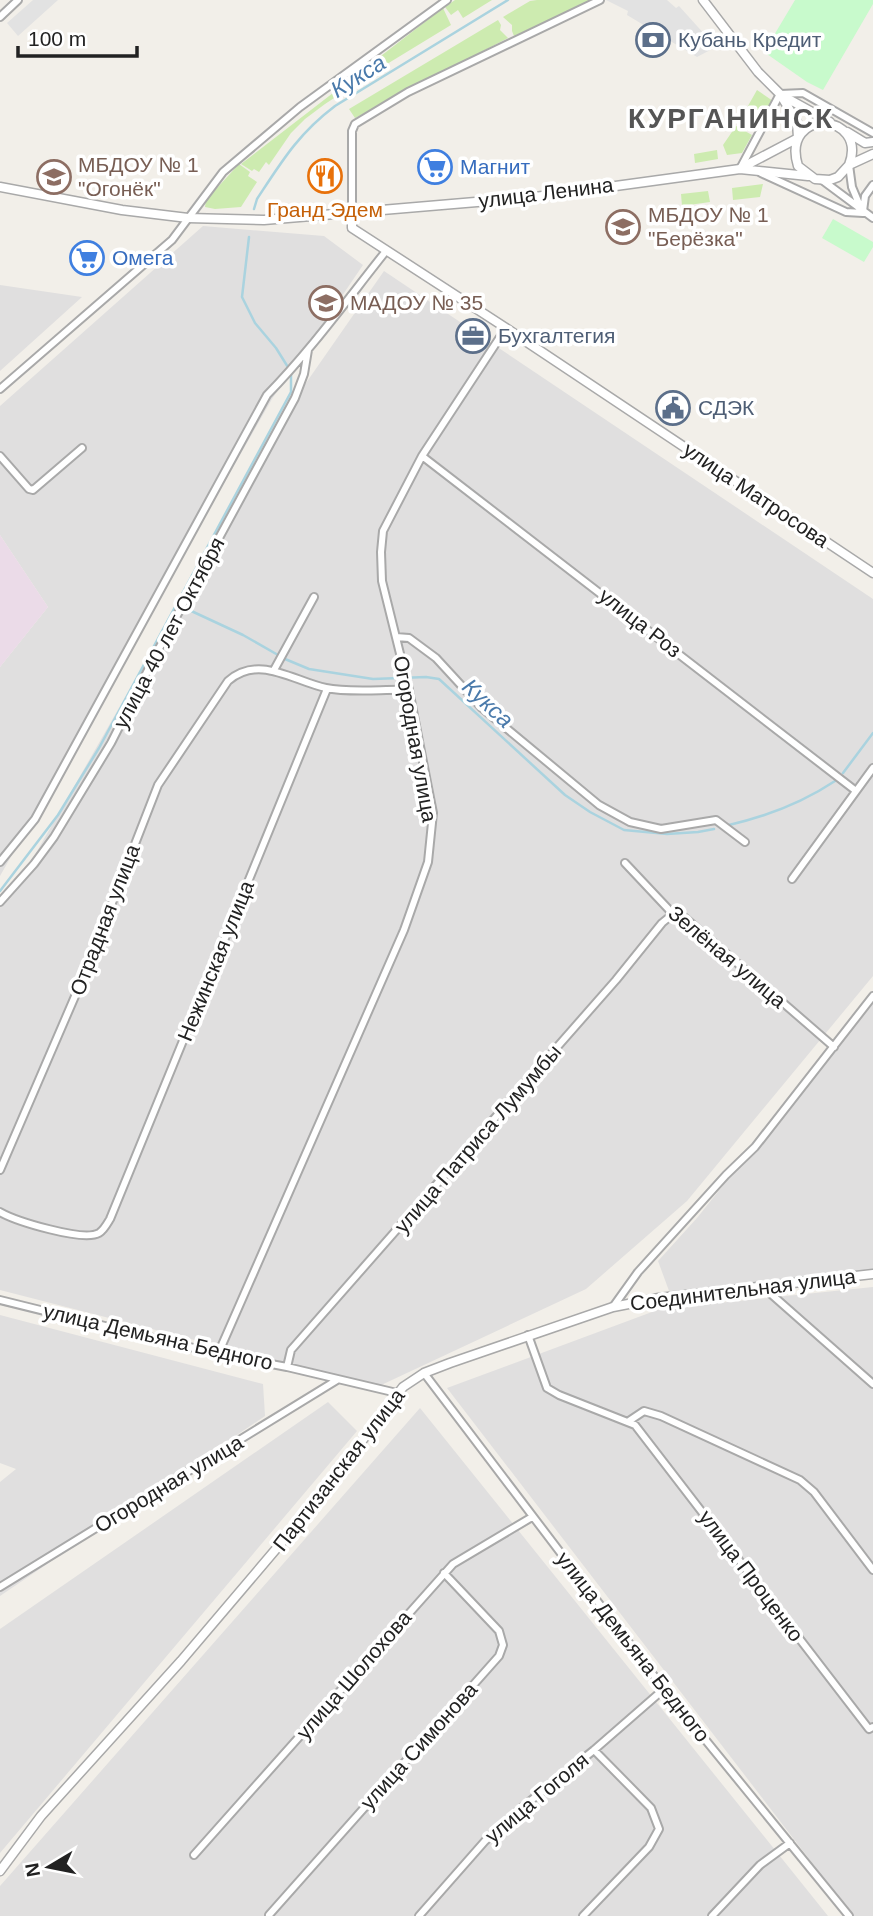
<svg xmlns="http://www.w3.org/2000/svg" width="873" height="1916" viewBox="0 0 873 1916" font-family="Helvetica,sans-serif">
	<rect width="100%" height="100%" fill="#f2efe9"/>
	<path fill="#e0dfdf" d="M203 226 324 236 363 265 272 399 0 876V667L48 607 0 535V406Z
		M384 271 873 599V976L687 1201 586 1289 377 1387 0 1290V906L16 888 299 393Z
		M0 285 82 297 0 371Z
		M873 998V1274L672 1299 658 1261 697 1218Z
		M873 1287V1916H853L447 1388 660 1309Z
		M0 1315 263 1384 265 1416 0 1596V1482L16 1469 0 1463Z
		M328 1402 357 1431 0 1853V1629Z
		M420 1408 828 1916H0V1886Z"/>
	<path fill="#ebdbe8" d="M0 535 48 607 0 667Z"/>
	<path fill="#cdebb0" d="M455 0H492L463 18 458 10 451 15 445 7Z
		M537 0H592L514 36 512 31V25L503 17 530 1Z
		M443 8 451 25 387 64 384 61 375 67 377 70 325 104 305 119 291 133 269 165 266 162 259 172 254 169 252 171 241 164Z
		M498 20 501 25 500 30 508 38 355 118 349 109Z
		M757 90 773 101 760 122 744 113Z
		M736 126 752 135 742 153 727 155 723 145Z
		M717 150 718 159 695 163 694 154Z
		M239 164 250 172 248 176 257 182 241 207 215 209 205 207 206 200Z
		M763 184 760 197 733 200 732 188Z
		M708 191 710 202 682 206 681 194Z"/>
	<path fill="#c8facc" d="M795 0H873V4L823 90 807 82 764 52Z
		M833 219 873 242V247L864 262 822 238Z"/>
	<path fill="#e2e2e2" d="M33 0H58L18 36 7 23Z
		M606 0H667L676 8 679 6 716 47 697 57 627 15 628 11Z"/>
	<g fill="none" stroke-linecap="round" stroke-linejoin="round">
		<path stroke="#aad3df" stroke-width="2.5" d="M254 209 257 199C282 161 298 134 335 106L508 0
			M187 609 243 635 285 659 309 669 373 679 426 677 439 679 565 795 590 812 624 830 667 834 698 832 714 829
			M843 773 873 733
			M729 825C768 816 802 803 835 781
			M0 891 58 815 99 748 291 392V372L276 348 255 323 242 297 249 237"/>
		<g stroke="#a9a9a9" stroke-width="10">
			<path id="minor" d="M0 17 18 0
				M849 165 852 187 862 211
				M741 167 780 94 803 93 873 133
				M761 173 846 212 863 213
				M822 180 873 218
				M863 211 865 196 873 185
				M352 213V131L355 124 408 92 600 0
				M0 389 172 240 223 172 300 107 447 0
				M0 456 29 489 33 490 82 448
				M422 456 856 791
				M396 637 409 638 436 658 482 708 599 805 630 822 661 829 716 820 745 842
				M274 670 314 597
				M0 862 35 819 267 395C310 351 347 300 386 251
				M625 863 673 914 684 917 834 1047
				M792 879 873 768
				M0 902 34 864 54 837 111 743 156 654 295 398 304 374 308 350
				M0 1170 82 980 158 785 228 681C259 654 293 681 326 688 349 693 385 689 409 690
				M0 1212C16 1221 83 1242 99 1233 104 1230 107 1224 110 1219L327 689
				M763 1287 873 1384
				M0 1300 218 1354 287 1367 397 1393
				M613 1307 638 1272 726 1175 755 1147 873 996
				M528 1335 547 1388 559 1395 635 1425 869 1729 873 1727
				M218 1354 404 930 428 862 433 813 409 690 382 581 381 552 383 531 422 456 506 328
				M287 1367 291 1350 616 980 662 923 673 914
				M424 1373 664 1689 849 1916
				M629 1421 644 1411 661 1416 800 1480 814 1492 873 1570
				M0 1587 337 1380
				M194 1855 453 1564 532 1517
				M269 1915 499 1656 503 1645 499 1631 444 1573
				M419 1916 485 1841 519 1810 594 1750 664 1689
				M583 1916 649 1847 659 1829 651 1808 594 1750
				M712 1916 760 1865 790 1843"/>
		</g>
		<g stroke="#a9a9a9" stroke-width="11">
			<path id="tertiary" d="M703 0 758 72 780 94 797 122 798 138 741 168
				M783 96 830 122
				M847 132 865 143 873 142
				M849 165C869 112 780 107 798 166L815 179 830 180 838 177 849 165 873 154
				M0 187 122 210 188 218 264 220 535 197 740 169 808 176
				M352 213V228L506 328 873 573
				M0 1871 41 1816 181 1661 310 1509 403 1387 424 1373 450 1363 613 1307 659 1298 873 1274"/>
		</g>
		<use href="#minor" stroke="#fff" stroke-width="6"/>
		<use href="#tertiary" stroke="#fff" stroke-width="8"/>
	</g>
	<defs>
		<g id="bank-ring" transform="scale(1.75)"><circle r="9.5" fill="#fff" stroke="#5c6f8a" stroke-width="1.5"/><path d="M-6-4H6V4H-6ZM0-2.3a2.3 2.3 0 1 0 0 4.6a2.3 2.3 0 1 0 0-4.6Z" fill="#5c6f8a"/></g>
		<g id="supermarket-ring" transform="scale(1.75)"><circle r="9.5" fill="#fff" stroke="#3f7fe0" stroke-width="1.5"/><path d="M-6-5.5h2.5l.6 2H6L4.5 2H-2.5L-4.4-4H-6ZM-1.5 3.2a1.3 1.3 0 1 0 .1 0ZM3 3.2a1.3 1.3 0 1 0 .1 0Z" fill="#3f7fe0"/></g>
		<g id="restaurant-ring" transform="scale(1.75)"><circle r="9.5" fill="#fff" stroke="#e8710a" stroke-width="1.5"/><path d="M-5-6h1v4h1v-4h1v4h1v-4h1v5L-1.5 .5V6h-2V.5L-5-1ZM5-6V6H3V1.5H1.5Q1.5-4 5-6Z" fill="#e8710a"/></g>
		<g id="school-ring" transform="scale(1.75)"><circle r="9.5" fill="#fff" stroke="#8d6e63" stroke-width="1.5"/><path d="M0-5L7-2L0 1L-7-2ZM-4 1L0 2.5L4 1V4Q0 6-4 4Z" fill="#8d6e63"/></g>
		<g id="office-ring" transform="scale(1.75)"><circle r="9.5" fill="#fff" stroke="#5c6f8a" stroke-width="1.5"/><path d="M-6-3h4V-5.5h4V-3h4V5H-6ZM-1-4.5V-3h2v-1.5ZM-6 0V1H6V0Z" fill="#5c6f8a"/></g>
		<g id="civic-ring" transform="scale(1.75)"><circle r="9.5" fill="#fff" stroke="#5c6f8a" stroke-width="1.5"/><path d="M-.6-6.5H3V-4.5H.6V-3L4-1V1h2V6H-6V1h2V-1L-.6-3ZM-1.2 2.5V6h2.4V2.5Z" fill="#5c6f8a"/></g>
	</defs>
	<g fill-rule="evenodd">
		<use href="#bank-ring" x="653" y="40"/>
		<use href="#supermarket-ring" x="435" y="167"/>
		<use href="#restaurant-ring" x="325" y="176"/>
		<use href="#school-ring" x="54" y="177"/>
		<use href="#school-ring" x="623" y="227"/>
		<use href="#supermarket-ring" x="87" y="258"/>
		<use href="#school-ring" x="326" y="303"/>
		<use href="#office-ring" x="473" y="336"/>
		<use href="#civic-ring" x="673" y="408"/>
	</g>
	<g text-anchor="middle" stroke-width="7" stroke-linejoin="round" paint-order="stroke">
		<g font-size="21" fill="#4e5e75" stroke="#fff" text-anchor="start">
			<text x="678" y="47">Кубань Кредит</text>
			<text x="498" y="343">Бухгалтегия</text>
			<text x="698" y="415">СДЭК</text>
		</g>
		<g font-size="21" fill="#785e54" stroke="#fff" text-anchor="start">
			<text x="78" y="172">МБДОУ № 1<tspan x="78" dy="24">"Огонёк"</tspan></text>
			<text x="648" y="222">МБДОУ № 1<tspan x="648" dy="24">"Берёзка"</tspan></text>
			<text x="350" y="310">МАДОУ № 35</text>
		</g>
		<g font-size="21" fill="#366cbe" stroke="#fff" text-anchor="start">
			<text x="460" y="174">Магнит</text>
			<text x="112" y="265">Омега</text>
		</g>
		<g font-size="21" fill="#222" stroke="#fff">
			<text transform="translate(546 193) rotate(-7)" y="7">улица Ленина</text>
			<text transform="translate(756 495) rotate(34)" y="7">улица Матросова</text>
			<text transform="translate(640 623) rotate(38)" y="7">улица Роз</text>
			<text transform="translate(169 633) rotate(-62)" y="7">улица 40 лет Октября</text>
			<text transform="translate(415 739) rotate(80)" y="7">Огородная улица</text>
			<text transform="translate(105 920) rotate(-69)" y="7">Отрадная улица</text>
			<text transform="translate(727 957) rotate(40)" y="7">Зелёная улица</text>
			<text transform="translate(216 961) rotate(-68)" y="7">Нежинская улица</text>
			<text transform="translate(478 1139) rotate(-49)" y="7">улица Патриса Лумумбы</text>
			<text transform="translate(743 1290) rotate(-7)" y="7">Соединительная улица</text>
			<text transform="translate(158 1337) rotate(13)" y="7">улица Демьяна Бедного</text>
			<text transform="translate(339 1470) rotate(-52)" y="7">Партизанская улица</text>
			<text transform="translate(169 1484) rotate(-31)" y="7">Огородная улица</text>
			<text transform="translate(751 1576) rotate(53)" y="7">улица Проценко</text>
			<text transform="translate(633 1647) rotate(52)" y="7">улица Демьяна Бедного</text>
			<text transform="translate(354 1675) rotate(-49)" y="7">улица Шолохова</text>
			<text transform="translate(419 1746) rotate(-48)" y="7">улица Симонова</text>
			<text transform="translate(537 1798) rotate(-40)" y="7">улица Гоголя</text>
		</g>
		<g font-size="21" fill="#c56008" stroke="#fff">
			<text x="325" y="217">Гранд Эдем</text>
		</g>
		<g font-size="23" font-style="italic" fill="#4a7aab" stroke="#fff">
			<text transform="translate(358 76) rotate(-32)" y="8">Кукса</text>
			<text transform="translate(488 703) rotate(43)" y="8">Кукса</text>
		</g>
		<g font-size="28" font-weight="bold" letter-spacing="2" fill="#555" stroke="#fff">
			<text x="731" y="128">КУРГАНИНСК</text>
		</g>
	</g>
	<g transform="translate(49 1867) rotate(260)" stroke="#ffffff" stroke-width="5" paint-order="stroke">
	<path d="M0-5L12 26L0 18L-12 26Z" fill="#222222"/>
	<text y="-10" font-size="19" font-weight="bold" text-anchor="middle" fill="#222222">N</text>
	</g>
	<path d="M18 46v10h119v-10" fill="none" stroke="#222222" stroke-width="3.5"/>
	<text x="28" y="46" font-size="21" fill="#222222" stroke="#ffffff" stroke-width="5" paint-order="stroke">100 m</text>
</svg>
